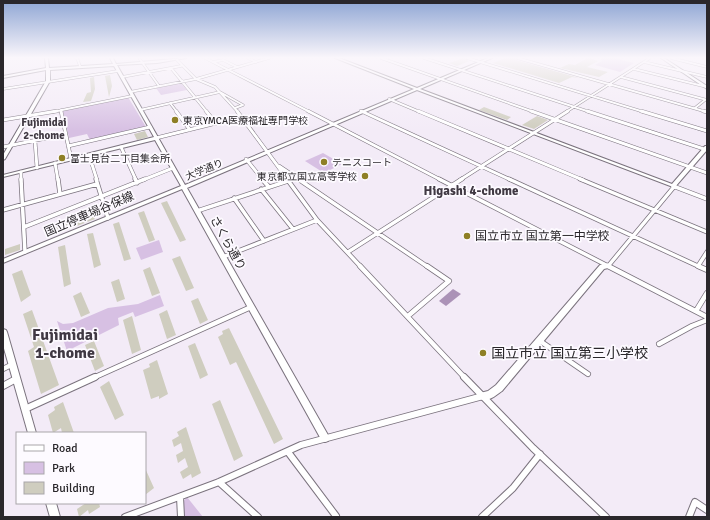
<svg xmlns="http://www.w3.org/2000/svg" width="710" height="520" viewBox="0 0 710 520" font-family="Signika,'Noto Sans JP',sans-serif">
	<rect width="100%" height="100%" fill="#f3ebf7"/>
	<path fill="#d7c0e3" d="M603 58H614L634 63 620 72 595 65 602 61 600 60Z
		M181 83 187 90 161 95 156 88Z
		M128 97 146 127 90 140 87 134 69 138 63 111Z
		M323 153 342 164 324 173 305 161Z
		M159 240 163 252 141 260 136 248Z
		M160 295 164 306 135 317 133 312 118 318 119 325 67 351 57 321 63 324 73 323 108 308 138 304Z
		M187 497 203 517H184L183 502Z"/>
	<path fill="#ab92b7" d="M453 289 461 294 446 306 439 301Z"/>
	<path fill="#cfcdbf" d="M464 58 469 61 457 66 449 63Z
		M506 58H515L516 60 579 78 572 77 559 83 493 63Z
		M588 58 598 61 587 67 608 72 599 77 560 68 569 64 575 65Z
		M110 75 112 86 109 97 105 76Z
		M94 77 95 89 91 101 83 102 87 93 91 92 90 78Z
		M484 107 511 117 507 120 479 110Z
		M537 116 548 120 534 129 522 125Z
		M145 131 148 137 137 140 134 134Z
		M167 201 186 240 180 242 161 203Z
		M100 205 102 211 97 213 99 215 94 217 95 219 59 233 55 226 63 222 68 220 69 222 88 214 86 210Z
		M144 211 155 240 149 242 138 213Z
		M119 222 131 259 124 261 113 224Z
		M93 233 101 265 94 268 87 234Z
		M20 244V250L5 255V249Z
		M65 245 71 284 64 287 58 247Z
		M180 256 194 288 186 291 172 259Z
		M150 267 160 293 152 296 143 270Z
		M22 270 31 295 21 302 12 274Z
		M119 279 125 299 117 302 111 282Z
		M81 292 90 313 81 317 73 296Z
		M198 298 208 320 200 324 191 301Z
		M32 310 59 385 41 394 28 351 34 347 23 314Z
		M167 310 176 335 167 339 159 314Z
		M132 316 141 350 132 354 123 320Z
		M229 328 283 439 274 444 237 364 236 362 230 365 218 337 223 334 222 331Z
		M94 341 104 366 95 371 85 345Z
		M195 343 208 375 200 379 188 346Z
		M157 360 168 394 159 399V396L151 399 143 370 150 367 149 364Z
		M109 381 124 415 115 420 100 387Z
		M220 400 243 456 234 461 212 404Z
		M63 402 74 433H62L61 428 53 433 48 415 55 410 54 407Z
		M186 427 201 473 192 478 191 474 183 479 180 472 188 467 185 458 178 463 176 455 183 451 181 443 174 447 172 440 179 436 177 432Z
		M145 468 154 488 145 495Z
		M86 503H99L100 507 89 514 88 510 79 517 77 509Z"/>
	<g fill="none" stroke-linecap="round" stroke-linejoin="round">
		<g stroke="#7b737e" stroke-width="3">
			<path id="street-far4" d="M77 58 80 66
				M139 58 159 86
				M205 58 310 112
				M248 58 256 62
				M381 58 534 112
				M424 58 590 112
				M467 58 644 112
				M517 58 707 112
				M671 58 707 67
				M177 60 196 79 215 87 238 112
				M213 62 223 60 237 67
				M644 62 707 77
				M171 68 207 112
				M634 69 707 87
				M122 77 181 66
				M621 77 707 100
				M3 89 118 71
				M130 92 196 79 269 58
				M389 99 420 112
				M170 103 177 112
				M695 108 705 100
				M61 110V112
				M140 110 220 92 243 105 235 108
				M361 111 363 112
				M52 112 132 96
				M566 112 650 58"/>
		</g>
		<g stroke="#7b737e" stroke-width="4">
			<path id="street-far3" d="M61 111 71 159
				M176 111 190 130
				M206 111 216 123
				M237 111 288 180
				M308 111 441 180
				M361 111 511 180
				M418 111 583 180
				M531 111 707 173
				M587 111 707 150
				M641 111 707 131
				M703 111 707 112
				M3 120 57 111
				M156 138 241 117
				M35 141 37 168
				M68 146 150 127
				M3 147 66 134
				M121 147 136 180
				M89 155 97 180
				M246 159 263 180
				M55 163 58 180
				M279 166 300 180
				M21 172V180
				M143 180 173 168
				M460 180 568 111"/>
		</g>
		<g stroke="#7b737e" stroke-width="5">
			<path id="street-far2" d="M21 179 25 252
				M58 179 60 194
				M96 179 108 218
				M135 179 137 183
				M262 179 269 187
				M287 179 317 220 361 267
				M298 179 428 267
				M439 179 610 267
				M509 179 700 267
				M580 179 707 232
				M261 189 293 229
				M234 198 264 241
				M3 210 97 184
				M197 211 288 181
				M24 227 145 179
				M348 252 462 179
				M223 257 317 220
				M606 266 609 265 673 188V186L707 199
				M698 266 707 252"/>
		</g>
		<g stroke="#7b737e" stroke-width="6">
			<path id="street-far1" d="M360 266 465 378
				M608 266 707 317
				M698 266 707 270
				M696 311 707 293
				M408 316 449 281 427 266
				M540 341 588 374
				M659 344 692 326 707 320
				M3 369 13 364
				M93 378 251 307"/>
		</g>
		<g stroke="#7b737e" stroke-width="8">
			<path id="street" d="M464 377 533 448 606 517
				M3 386 16 379
				M25 409 95 377
				M288 452 336 516
				M219 482 258 517
				M180 497 181 517
				M125 517 219 482 301 445 483 396
				M482 517 513 488 540 454
				M689 517 695 502 707 510"/>
		</g>
		<g stroke="#7b737e" stroke-width="2">
			<path id="secondary" d="M45 58H48L49 68 113 64 110 58H113L116 64 186 58 157 63 117 65 185 185 414 89 335 58H339L417 88 488 58H492L420 89 672 184 705 146H707V150L675 187H673L417 90 187 188 328 435 329 438 328 441 325 442 322 441 182 189 3 263V259L181 186 155 140 3 177V175L154 137 114 66 50 70V81L5 159 3 160V155L46 81V70L3 78V76L46 68Z
				M661 58H664L707 86V89Z
				M606 264 609 266 608 268 604 269 502 391C495 396 489 402 480 399L479 396 480 393 488 391 496 385 600 265Z
				M3 329 6 330 7 332 36 433H28L3 345Z
				M46 503H56L60 517H50Z"/>
		</g>
		<use href="#street-far4" stroke="#fff" stroke-width="2"/>
		<use href="#street-far3" stroke="#fff" stroke-width="3"/>
		<use href="#street-far2" stroke="#fff" stroke-width="3.5"/>
		<use href="#street-far1" stroke="#fff" stroke-width="4.5"/>
		<use href="#street" stroke="#fff" stroke-width="6"/>
		<use href="#secondary" fill="#fff" fill-rule="evenodd"/>
	</g>
	<linearGradient id="sky" x2="0" y2="1"><stop stop-color="#8fa6d4"/><stop offset="0.44" stop-color="#faf6fb"/><stop offset="1" stop-color="#faf6fb" stop-opacity="0"/></linearGradient>
	<rect width="710" height="131" fill="url(#sky)"/>
	<g fill="#8e7f25" stroke="#fdfaff" stroke-width="1.5">
		<circle cx="175" cy="120" r="4"/>
		<circle cx="62" cy="158" r="4"/>
		<circle cx="324" cy="162" r="4"/>
		<circle cx="365" cy="176" r="4"/>
		<circle cx="467" cy="236" r="4"/>
		<circle cx="483" cy="353" r="4"/>
	</g>
	<g text-anchor="middle" stroke-width="3.5" stroke-linejoin="round" paint-order="stroke">
		<g font-size="10" fill="#2a272b" stroke="#fdfaff" text-anchor="start">
			<text x="183" y="124">東京YMCA医療福祉専門学校</text>
			<text x="70" y="162">富士見台二丁目集会所</text>
			<text x="332" y="166">テニスコート</text>
			<text x="357" y="180" text-anchor="end">東京都立国立高等学校</text>
		</g>
		<g font-size="10" fill="#2a272b" stroke="#fdfaff">
			<text transform="translate(204 169) rotate(-22)" y="4">大学通り</text>
		</g>
		<g font-size="11" font-weight="bold" fill="#403943" stroke="#fdfaff">
			<text x="44" y="126">Fujimidai<tspan x="44" dy="13">2-chome</tspan></text>
		</g>
		<g font-size="12" fill="#2a272b" stroke="#fdfaff">
			<text transform="translate(89 214) rotate(-23)" y="4">国立停車場谷保線</text>
			<text transform="translate(228 243) rotate(61)" y="4">さくら通り</text>
		</g>
		<g font-size="12" fill="#2a272b" stroke="#fdfaff" text-anchor="start">
			<text x="475" y="240">国立市立 国立第一中学校</text>
		</g>
		<g font-size="13" font-weight="bold" fill="#403943" stroke="#fdfaff">
			<text x="471" y="195">Higashi 4-chome</text>
		</g>
		<g font-size="14" fill="#2a272b" stroke="#fdfaff" text-anchor="start">
			<text x="491" y="358">国立市立 国立第三小学校</text>
		</g>
		<g font-size="16" font-weight="bold" fill="#403943" stroke="#fdfaff">
			<text x="65" y="340">Fujimidai<tspan x="65" dy="18">1-chome</tspan></text>
		</g>
	</g>
	<rect width="710" height="520" fill="none" stroke="#2a272b" stroke-width="8"/>
	<rect x="16" y="432" width="130" height="72" fill="#fdfaff" stroke="#a9a6aa"/>
	<rect x="24" y="445" width="20" height="6" fill="#ffffff" stroke="#a9a6aa"/>
	<text x="52" y="452" font-size="12" fill="#2a272b">Road</text>
	<rect x="24" y="462" width="20" height="12" fill="#d7c0e3" stroke="#a9a6aa"/>
	<text x="52" y="472" font-size="12" fill="#2a272b">Park</text>
	<rect x="24" y="482" width="20" height="12" fill="#cfcdbf" stroke="#a9a6aa"/>
	<text x="52" y="492" font-size="12" fill="#2a272b">Building</text>
</svg>
